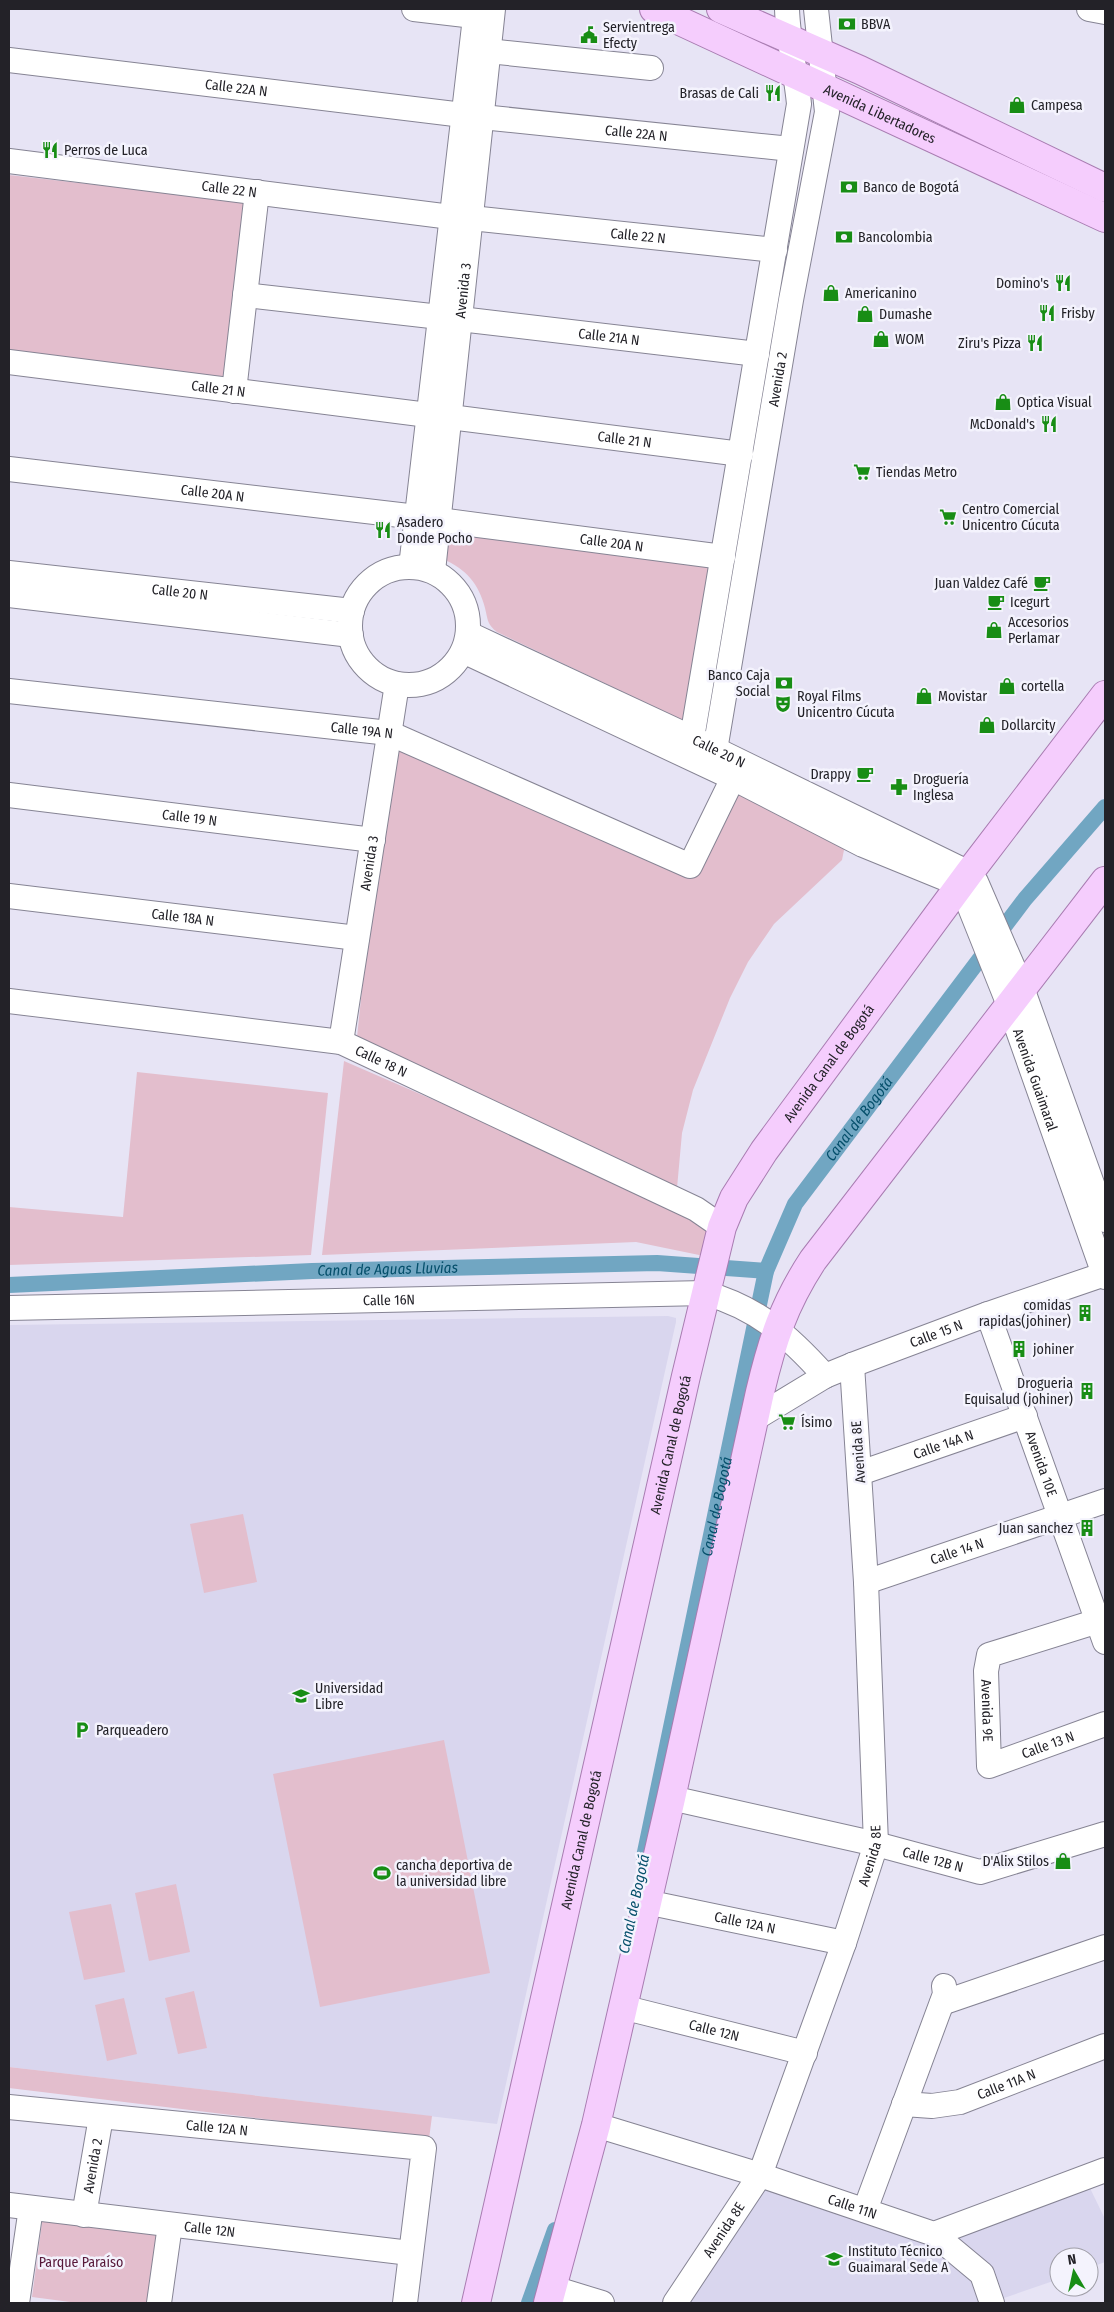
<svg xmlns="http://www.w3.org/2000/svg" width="1114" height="2312" viewBox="0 0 1114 2312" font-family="'Fira Sans Condensed',sans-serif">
	<rect width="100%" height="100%" fill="#e7e4f5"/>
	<path fill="#d9d6ee" d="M668 1316 676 1318V1322L497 2124 9 2067V1325Z
		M1087 2182 1105 2219V2262L1089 2268V2257H1059V2279L1001 2299 948 2234Z
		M766 2185 933 2241 972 2276 985 2303H685Z"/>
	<path fill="#e3becd" d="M9 175 247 202 226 380 9 355Z
		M442 530 713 566 686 722 497 632C487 624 488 620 485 608 479 584 466 569 443 559Z
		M388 742 691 873 734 785 845 845 842 860 774 924 748 962 730 998 693 1090 682 1133 677 1188 357 1037Z
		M344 1061 697 1214 709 1222 704 1256 636 1242 322 1255Z
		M137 1072 328 1093 311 1255 9 1265V1207L123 1217Z
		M243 1514 257 1582 204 1593 190 1524Z
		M444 1740 490 1973 320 2007 273 1774Z
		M176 1884 190 1952 149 1961 135 1893Z
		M111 1904 125 1972 84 1980 69 1912Z
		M194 1991 207 2048 178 2054 165 1998Z
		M124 1998 137 2054 107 2061 95 2005Z
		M9 2067 432 2116 429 2139 9 2088Z
		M43 2215 166 2230 157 2303H78L32 2297Z"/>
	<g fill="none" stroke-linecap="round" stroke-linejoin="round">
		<g stroke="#71a6c2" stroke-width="16">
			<path id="s1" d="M9 1285 312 1271 657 1263 766 1271"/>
			<path id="s2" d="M644 1857 766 1271 795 1204 1025 899 1105 807"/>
			<path d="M529 2303 555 2230"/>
		</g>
		<g stroke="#868494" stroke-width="26">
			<g id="minor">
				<path d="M414 9 474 16"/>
				<path d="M1089 9 1105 12"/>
				<path d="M488 51 651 68"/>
				<path id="s3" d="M9 60 463 115"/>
				<path id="s4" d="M482 117 791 149"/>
				<path id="s5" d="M9 161 451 217"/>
				<path id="s6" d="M471 218 775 250"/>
				<path d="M245 295 440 317"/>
				<path id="s7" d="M460 319 757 354"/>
				<path id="s8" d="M9 362 428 415"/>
				<path d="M234 391 257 192"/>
				<path id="s9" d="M450 417 741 454"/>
				<path id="s10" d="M9 469 417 517"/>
				<path id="s11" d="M439 520 723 557"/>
				<path d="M411 567 476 9"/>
				<circle cx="409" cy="626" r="59"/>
				<path id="s12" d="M433 571 493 9"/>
				<path id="s13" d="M9 573 352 611"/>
				<path d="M9 595 351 635"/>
				<path id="s14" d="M469 634 692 738 969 873 976 882 1022 988 1105 1220"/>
				<path id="s15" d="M463 651 733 778 863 845 961 885 1009 1005 1105 1277"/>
				<path id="s16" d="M9 691 389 733 690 866 733 778"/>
				<path d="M692 738 799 104C796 72 788 41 787 9"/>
				<path id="s17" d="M715 750 791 300 827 112 816 9"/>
				<path id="s18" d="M9 795 373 840"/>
				<path id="s19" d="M9 896 357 938"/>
				<path id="s20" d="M9 1001 341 1042 696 1209 722 1227"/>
				<path id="s21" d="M341 1042 397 684"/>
				<path id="s22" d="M9 1308 705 1293C758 1308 789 1336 825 1376"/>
				<path id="s23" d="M988 1314 1105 1642"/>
				<path id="s24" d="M754 1419 825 1376 852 1365 988 1314 1105 1274"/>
				<path id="s25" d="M860 1473 1025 1416"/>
				<path id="s26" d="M866 1582 1105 1501"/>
				<path id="s27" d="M1098 1621 989 1655 986 1671 989 1766 1105 1724"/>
				<path id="s28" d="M671 1798 876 1844 980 1872 1105 1834"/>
				<path id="s29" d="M646 1902 844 1943"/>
				<path d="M942 2003 1105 1947"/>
				<path id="s30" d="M622 2007 805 2053"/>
				<path id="s31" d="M904 2104 932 2106 960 2102 1105 2046"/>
				<path id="s32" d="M9 2107 424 2148 405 2303"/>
				<path id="s33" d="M596 2125 760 2175 934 2234 1105 2170"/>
				<path id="s34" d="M9 2205 410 2253"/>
				<path d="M865 2210 945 1994 944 1986"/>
				<path id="s35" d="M84 2215 101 2117"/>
				<path d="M934 2234 982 2274 992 2303"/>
				<path d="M553 2288 602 2303"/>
				<path d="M17 2303 31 2208"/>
				<path d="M159 2303 170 2225"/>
				<path id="s36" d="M675 2303 760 2175 844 1943 876 1844 866 1582 852 1365"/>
			</g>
		</g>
		<g stroke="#a87cb1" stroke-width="30">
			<g id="major">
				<path id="s37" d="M654 9 1105 218"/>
				<path d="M721 9 860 70 1105 188"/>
				<path id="s38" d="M476 2303 686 1376 722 1227 734 1198 764 1151 969 873 1105 695"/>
				<path d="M548 2303 596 2125 671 1798 760 1392C772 1341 784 1304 813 1260L1105 881"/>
			</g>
		</g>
		<use href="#minor" stroke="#fff" stroke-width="24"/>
		<use href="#major" stroke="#f5cdfd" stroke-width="28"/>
	</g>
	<defs>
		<g id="bank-bare" transform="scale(1.35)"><path d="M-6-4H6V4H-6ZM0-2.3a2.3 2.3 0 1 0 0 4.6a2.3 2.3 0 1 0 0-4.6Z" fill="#188d15" stroke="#f4f3fd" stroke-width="2.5" paint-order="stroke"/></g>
		<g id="civic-bare" transform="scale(1.35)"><path d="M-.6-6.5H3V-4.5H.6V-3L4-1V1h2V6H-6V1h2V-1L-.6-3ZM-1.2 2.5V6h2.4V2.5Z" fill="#188d15" stroke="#f4f3fd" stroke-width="2.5" paint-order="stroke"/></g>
		<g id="restaurant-bare" transform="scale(1.35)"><path d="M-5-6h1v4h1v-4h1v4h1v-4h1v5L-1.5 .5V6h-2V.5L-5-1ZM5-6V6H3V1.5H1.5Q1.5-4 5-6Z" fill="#188d15" stroke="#f4f3fd" stroke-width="2.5" paint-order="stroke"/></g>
		<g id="shop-bare" transform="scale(1.35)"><path d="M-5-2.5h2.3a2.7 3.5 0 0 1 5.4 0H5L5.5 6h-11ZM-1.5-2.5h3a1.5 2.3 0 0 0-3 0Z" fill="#188d15" stroke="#f4f3fd" stroke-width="2.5" paint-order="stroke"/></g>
		<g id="supermarket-bare" transform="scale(1.35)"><path d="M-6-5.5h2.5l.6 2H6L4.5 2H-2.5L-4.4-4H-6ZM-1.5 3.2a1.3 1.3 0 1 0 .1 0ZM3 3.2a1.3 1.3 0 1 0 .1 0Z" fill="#188d15" stroke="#f4f3fd" stroke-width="2.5" paint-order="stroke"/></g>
		<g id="cafe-bare" transform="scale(1.35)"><path d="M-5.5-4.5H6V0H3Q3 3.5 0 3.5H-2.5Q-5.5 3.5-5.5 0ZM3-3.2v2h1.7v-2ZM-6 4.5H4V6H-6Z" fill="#188d15" stroke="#f4f3fd" stroke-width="2.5" paint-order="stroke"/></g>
		<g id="theatre-bare" transform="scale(1.35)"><path d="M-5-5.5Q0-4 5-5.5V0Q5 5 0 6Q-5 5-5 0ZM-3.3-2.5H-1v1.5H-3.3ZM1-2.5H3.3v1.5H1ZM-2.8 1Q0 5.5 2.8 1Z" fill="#188d15" stroke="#f4f3fd" stroke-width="2.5" paint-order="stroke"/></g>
		<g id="pharmacy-bare" transform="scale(1.35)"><path d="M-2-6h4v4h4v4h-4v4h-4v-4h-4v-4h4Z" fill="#188d15" stroke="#f4f3fd" stroke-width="2.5" paint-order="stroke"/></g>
		<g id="building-bare" transform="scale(1.35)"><path d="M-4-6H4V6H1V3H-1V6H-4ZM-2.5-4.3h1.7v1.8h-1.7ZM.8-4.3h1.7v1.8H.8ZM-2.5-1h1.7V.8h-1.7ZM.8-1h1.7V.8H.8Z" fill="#188d15" stroke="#f4f3fd" stroke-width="2.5" paint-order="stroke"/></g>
		<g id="university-bare" transform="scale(1.35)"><path d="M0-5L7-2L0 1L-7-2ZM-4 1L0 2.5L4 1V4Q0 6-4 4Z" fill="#188d15" stroke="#f4f3fd" stroke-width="2.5" paint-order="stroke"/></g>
		<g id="parking-bare" transform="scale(1.35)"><path d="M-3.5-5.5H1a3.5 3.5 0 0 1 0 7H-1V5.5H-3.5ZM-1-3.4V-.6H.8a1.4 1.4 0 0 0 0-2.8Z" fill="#188d15" stroke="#f4f3fd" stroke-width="2.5" paint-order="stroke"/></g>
		<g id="stadium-bare" transform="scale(1.35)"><path d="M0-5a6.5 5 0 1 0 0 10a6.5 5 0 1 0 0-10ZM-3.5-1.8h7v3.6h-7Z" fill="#188d15" stroke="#f4f3fd" stroke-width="2.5" paint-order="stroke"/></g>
	</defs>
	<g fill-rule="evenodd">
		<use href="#bank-bare" x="847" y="24"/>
		<use href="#civic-bare" x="589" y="35"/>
		<use href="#restaurant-bare" x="773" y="93"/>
		<use href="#shop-bare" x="1017" y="105"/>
		<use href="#restaurant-bare" x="50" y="150"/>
		<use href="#bank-bare" x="849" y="187"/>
		<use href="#bank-bare" x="844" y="237"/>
		<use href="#restaurant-bare" x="1063" y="283"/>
		<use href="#shop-bare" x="831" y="293"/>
		<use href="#restaurant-bare" x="1047" y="313"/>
		<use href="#shop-bare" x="865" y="314"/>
		<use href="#shop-bare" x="881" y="339"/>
		<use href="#restaurant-bare" x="1035" y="343"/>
		<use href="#shop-bare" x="1003" y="402"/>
		<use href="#restaurant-bare" x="1049" y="424"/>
		<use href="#supermarket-bare" x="862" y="472"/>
		<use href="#supermarket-bare" x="948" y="517"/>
		<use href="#restaurant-bare" x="383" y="530"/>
		<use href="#cafe-bare" x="1042" y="583"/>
		<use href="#cafe-bare" x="996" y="602"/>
		<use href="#shop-bare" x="994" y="630"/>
		<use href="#bank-bare" x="784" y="683"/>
		<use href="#shop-bare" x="1007" y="686"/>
		<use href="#shop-bare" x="924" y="696"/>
		<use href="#theatre-bare" x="783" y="704"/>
		<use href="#shop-bare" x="987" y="725"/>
		<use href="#cafe-bare" x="865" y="774"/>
		<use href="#pharmacy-bare" x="899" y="787"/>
		<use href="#building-bare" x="1085" y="1313"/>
		<use href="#building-bare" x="1019" y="1349"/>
		<use href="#building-bare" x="1087" y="1391"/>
		<use href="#supermarket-bare" x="787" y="1422"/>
		<use href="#building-bare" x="1087" y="1528"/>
		<use href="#university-bare" x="301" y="1696"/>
		<use href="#parking-bare" x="82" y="1730"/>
		<use href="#shop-bare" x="1063" y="1861"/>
		<use href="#stadium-bare" x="382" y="1873"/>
		<use href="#university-bare" x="834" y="2259"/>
	</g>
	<g text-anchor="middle" stroke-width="5" stroke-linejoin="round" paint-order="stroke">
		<g font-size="14" fill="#232228" stroke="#f4f3fd" text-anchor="start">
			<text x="861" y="29">BBVA</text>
			<text x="603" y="32">Servientrega<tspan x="603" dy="16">Efecty</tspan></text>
			<text x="759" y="98" text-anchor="end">Brasas de Cali</text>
			<text x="1031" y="110">Campesa</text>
			<text x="64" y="155">Perros de Luca</text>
			<text x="863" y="192">Banco de Bogotá</text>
			<text x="858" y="242">Bancolombia</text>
			<text x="1049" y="288" text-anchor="end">Domino's</text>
			<text x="845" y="298">Americanino</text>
			<text x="1061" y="318">Frisby</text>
			<text x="879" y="319">Dumashe</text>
			<text x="895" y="344">WOM</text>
			<text x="1021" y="348" text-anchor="end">Ziru's Pizza</text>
			<text x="1017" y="407">Optica Visual</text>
			<text x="1035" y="429" text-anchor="end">McDonald's</text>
			<text x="876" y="477">Tiendas Metro</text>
			<text x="962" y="514">Centro Comercial<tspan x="962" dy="16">Unicentro Cúcuta</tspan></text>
			<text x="397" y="527">Asadero<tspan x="397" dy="16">Donde Pocho</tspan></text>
			<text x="1028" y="588" text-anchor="end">Juan Valdez Café</text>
			<text x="1010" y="607">Icegurt</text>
			<text x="1008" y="627">Accesorios<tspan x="1008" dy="16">Perlamar</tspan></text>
			<text x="770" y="680" text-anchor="end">Banco Caja<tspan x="770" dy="16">Social</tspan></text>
			<text x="1021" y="691">cortella</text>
			<text x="797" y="701">Royal Films<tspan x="797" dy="16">Unicentro Cúcuta</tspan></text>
			<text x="938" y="701">Movistar</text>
			<text x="1001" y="730">Dollarcity</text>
			<text x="851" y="779" text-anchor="end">Drappy</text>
			<text x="913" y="784">Droguería<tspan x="913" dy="16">Inglesa</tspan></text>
			<text x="1071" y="1310" text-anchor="end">comidas<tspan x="1071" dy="16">rapidas(johiner)</tspan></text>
			<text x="1033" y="1354">johiner</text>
			<text x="1073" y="1388" text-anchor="end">Drogueria<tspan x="1073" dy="16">Equisalud (johiner)</tspan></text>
			<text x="801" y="1427">Ísimo</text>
			<text x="1073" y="1533" text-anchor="end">Juan sanchez</text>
			<text x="315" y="1693">Universidad<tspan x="315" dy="16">Libre</tspan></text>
			<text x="96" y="1735">Parqueadero</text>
			<text x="1049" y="1866" text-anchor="end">D'Alix Stilos</text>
			<text x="396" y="1870">cancha deportiva de<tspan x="396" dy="16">la universidad libre</tspan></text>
			<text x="848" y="2256">Instituto Técnico<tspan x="848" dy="16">Guaimaral Sede A</tspan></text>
		</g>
		<g font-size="14" fill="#232228" stroke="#f4f3fd">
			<text dy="5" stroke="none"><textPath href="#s3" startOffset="229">Calle 22A N</textPath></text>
			<text dy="5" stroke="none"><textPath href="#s37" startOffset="249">Avenida Libertadores</textPath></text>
			<text dy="5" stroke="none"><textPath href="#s4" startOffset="155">Calle 22A N</textPath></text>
			<text dy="5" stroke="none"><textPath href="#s5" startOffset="222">Calle 22 N</textPath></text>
			<text dy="5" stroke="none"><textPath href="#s6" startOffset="168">Calle 22 N</textPath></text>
			<text dy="5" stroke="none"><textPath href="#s12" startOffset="282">Avenida 3</textPath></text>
			<text dy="5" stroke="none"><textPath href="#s7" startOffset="150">Calle 21A N</textPath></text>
			<text dy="5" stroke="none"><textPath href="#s17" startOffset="376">Avenida 2</textPath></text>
			<text dy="5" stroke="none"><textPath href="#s8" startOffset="211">Calle 21 N</textPath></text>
			<text dy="5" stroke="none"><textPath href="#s9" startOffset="176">Calle 21 N</textPath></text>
			<text dy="5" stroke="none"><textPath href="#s10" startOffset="205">Calle 20A N</textPath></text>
			<text dy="5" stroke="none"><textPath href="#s11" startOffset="174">Calle 20A N</textPath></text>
			<text dy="5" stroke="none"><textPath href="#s13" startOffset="172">Calle 20 N</textPath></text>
			<text dy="5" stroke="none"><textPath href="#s16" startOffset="355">Calle 19A N</textPath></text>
			<text dy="5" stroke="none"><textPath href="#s14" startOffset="276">Calle 20 N</textPath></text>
			<text dy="5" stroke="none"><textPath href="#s18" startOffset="182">Calle 19 N</textPath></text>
			<text dy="5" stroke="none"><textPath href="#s21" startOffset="181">Avenida 3</textPath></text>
			<text dy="5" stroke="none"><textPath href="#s19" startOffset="175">Calle 18A N</textPath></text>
			<text dy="5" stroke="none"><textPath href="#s20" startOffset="379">Calle 18 N</textPath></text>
			<text dy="5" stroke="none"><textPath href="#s38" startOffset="1300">Avenida Canal de Bogotá</textPath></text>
			<text dy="5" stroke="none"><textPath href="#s15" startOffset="759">Avenida Guaimaral</textPath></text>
			<text dy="5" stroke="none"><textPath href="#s22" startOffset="380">Calle 16N</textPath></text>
			<text dy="5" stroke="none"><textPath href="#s24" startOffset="202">Calle 15 N</textPath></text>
			<text dy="5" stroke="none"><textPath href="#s38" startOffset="880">Avenida Canal de Bogotá</textPath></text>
			<text dy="5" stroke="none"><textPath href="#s25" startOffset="88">Calle 14A N</textPath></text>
			<text transform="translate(858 1452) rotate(-94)" y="5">Avenida 8E</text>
			<text dy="5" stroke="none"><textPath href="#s23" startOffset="159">Avenida 10E</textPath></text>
			<text dy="5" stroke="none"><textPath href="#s26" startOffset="96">Calle 14 N</textPath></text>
			<text dy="5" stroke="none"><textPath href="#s27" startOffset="170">Avenida 9E</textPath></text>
			<text dy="5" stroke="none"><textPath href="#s27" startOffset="288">Calle 13 N</textPath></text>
			<text dy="5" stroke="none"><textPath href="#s38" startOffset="475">Avenida Canal de Bogotá</textPath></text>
			<text dy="5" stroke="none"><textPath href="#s36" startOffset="492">Avenida 8E</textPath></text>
			<text dy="5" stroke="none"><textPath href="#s28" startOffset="269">Calle 12B N</textPath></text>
			<text dy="5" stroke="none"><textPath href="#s29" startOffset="101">Calle 12A N</textPath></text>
			<text dy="5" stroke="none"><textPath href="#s30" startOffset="95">Calle 12N</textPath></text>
			<text dy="5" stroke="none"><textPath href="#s31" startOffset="106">Calle 11A N</textPath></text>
			<text dy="5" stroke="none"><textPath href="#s32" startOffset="209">Calle 12A N</textPath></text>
			<text dy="5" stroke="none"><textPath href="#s35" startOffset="50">Avenida 2</textPath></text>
			<text dy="5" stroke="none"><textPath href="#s33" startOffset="269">Calle 11N</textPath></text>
			<text dy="5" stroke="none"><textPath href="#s34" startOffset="202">Calle 12N</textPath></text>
			<text dy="5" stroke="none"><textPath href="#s36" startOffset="88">Avenida 8E</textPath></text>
		</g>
		<g font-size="14" fill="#571839" stroke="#f4f3fd">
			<text x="81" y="2267">Parque Paraíso</text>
		</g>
		<g font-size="15" font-style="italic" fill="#054f6b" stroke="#f4f3fd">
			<text dy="5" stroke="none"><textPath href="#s2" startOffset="778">Canal de Bogotá</textPath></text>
			<text dy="5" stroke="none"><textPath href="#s1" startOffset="379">Canal de Aguas Lluvias</textPath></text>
			<text dy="5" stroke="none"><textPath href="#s2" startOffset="358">Canal de Bogotá</textPath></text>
			<text transform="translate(634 1904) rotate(-78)" y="5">Canal de Bogotá</text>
		</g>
	</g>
	<rect width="1114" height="2312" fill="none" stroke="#232228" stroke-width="20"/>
	<g transform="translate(1074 2272) rotate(351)"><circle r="24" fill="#f4f3fd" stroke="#a09fa8"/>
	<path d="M0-4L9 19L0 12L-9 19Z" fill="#188d15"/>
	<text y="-8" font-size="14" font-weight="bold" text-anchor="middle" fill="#232228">N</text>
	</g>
</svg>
